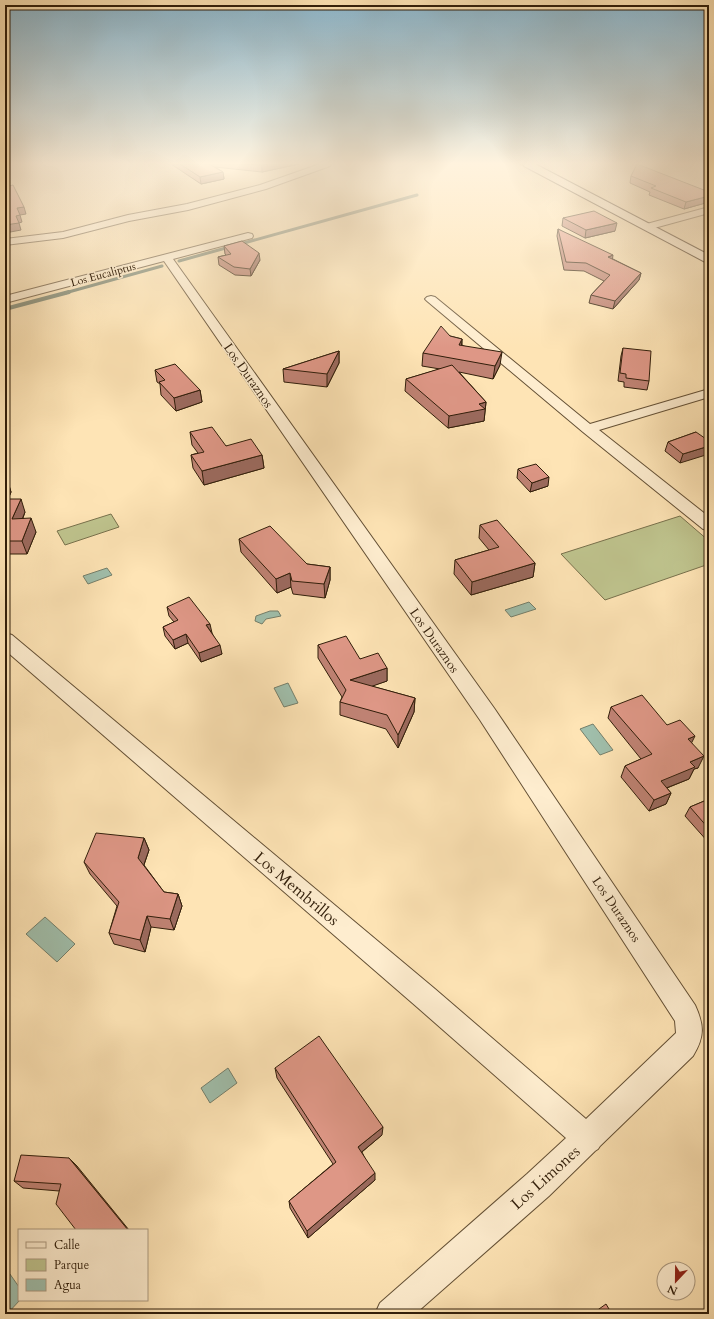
<svg xmlns="http://www.w3.org/2000/svg" width="714" height="1319" viewBox="0 0 714 1319" font-family="Cardo,serif">
	<rect width="100%" height="100%" fill="#fee4b5"/>
	<filter id="stains"><feTurbulence type="fractalNoise" baseFrequency=".005" numOctaves="4"/><feColorMatrix values="0 0 0 0 .2 0 0 0 0 .09 0 0 0 0 .02 0 0 0 .5 -.17"/></filter>
	<radialGradient id="worn" r=".72"><stop offset=".6" stop-color="#630" stop-opacity="0"/><stop offset="1" stop-color="#630" stop-opacity=".3"/></radialGradient>
	<path fill="#bfc48e" stroke="#78714c" d="M111 514 119 527 65 545 57 531Z
		M680 516 709 541V564L605 600 561 554Z"/>
	<path fill="#a0bfac" stroke="#747f6b" d="M107 568 112 575 88 584 83 576Z
		M529 602 536 609 511 617 505 610Z
		M270 611H278L281 616 266 619 262 624 255 621 256 616Z
		M288 683 298 703 284 707 274 688Z
		M593 724 613 750 600 755 580 729Z
		M45 917 75 944 57 962 26 934Z
		M228 1068 237 1083 210 1103 201 1088Z
		M5 1267 19 1287 20 1300 7 1314H5Z"/>
	<g fill="none" stroke-linecap="round" stroke-linejoin="round">
		<path stroke="#747f6b" stroke-width="3" d="M179 261 417 195
			M65 293 162 266"/>
		<path stroke="#747f6b" stroke-width="4" d="M5 309 69 292"/>
		<g stroke="#645035" stroke-width="2">
			<path id="street" d="M320 164H331L330 166 266 189 188 210 129 221 63 238 5 245V239L63 232 128 215 187 204 260 185Z
				M709 207V213L647 230 642 227 643 225Z
				M248 233 252 234 253 236 252 238 173 259 494 708 695 1005C704 1025 705 1036 693 1056L600 1146 598 1149 595 1151 549 1196 415 1314H375L380 1303 527 1174 566 1138 417 1007 5 650V633L12 635 435 989 586 1119 676 1033 675 1021 480 720 164 261 5 303V296Z
				M431 296 435 297 590 424 709 389V397L599 430 709 517V530L703 529 583 432 427 301 425 299 427 297Z"/>
		</g>
		<g stroke="#311e0a" stroke-width="2">
			<path id="secondary" d="M523 164H535L709 255V264L524 166Z"/>
		</g>
		<use href="#street" fill="#feedcf" fill-rule="evenodd"/>
		<use href="#secondary" fill="#feedcf" fill-rule="evenodd"/>
	</g>
	<path fill="#bf8273" stroke="#311e0a" d="M171 164H299L262 172 215 167 223 172 224 179 201 184Z
		M631 176 709 192V202L684 209 649 195 650 192 630 183Z
		M563 218 615 231 585 238 562 226Z
		M558 229 613 259 641 273 639 280 613 309 589 303 591 295 604 281 584 271 564 270 557 236Z
		M224 246 260 260 251 276 235 275 219 265 218 257 226 255 225 254Z
		M450 336 462 339V345L500 365 493 379 459 372 486 402 484 421 448 428 405 391 406 379 440 369 422 366 423 353Z
		M623 348 649 381 647 390 624 387V382L618 381 621 356Z
		M339 351V363L327 387 284 382 283 369Z
		M155 370 200 390 202 402 176 411 161 395 160 384 157 382Z
		M190 432 226 446 262 455 264 468 204 485 193 468 191 455 198 453 192 445Z
		M696 432 680 463 665 451 668 442Z
		M518 469 548 486 530 492 517 478Z
		M5 479H7L11 492 8 499 25 512 23 518 36 532 27 554H5Z
		M480 525 535 563 533 577 471 595 454 574 455 560 489 550 479 538Z
		M239 539 307 564 330 567V580L325 598 293 594 291 587 277 593 241 552Z
		M167 607 212 633 222 654 201 662 188 643 175 649 165 636 163 627 174 622 169 616Z
		M318 645 387 668V681L371 686 415 698 414 712 398 748 386 729 340 715V702L342 697 318 658Z
		M611 707 667 725 692 743 698 768 694 769 689 779 667 788 671 793 666 804 649 811 621 777 625 766 641 759 608 718Z
		M709 799V843L685 816 690 807Z
		M144 838 149 850 144 865 164 892 178 894 182 906 174 930 151 927 145 952 114 944 109 933 117 906 90 874 84 862Z
		M275 1068 382 1135 362 1152 375 1180 308 1238 290 1208 289 1201 333 1164 277 1078Z
		M69 1158 77 1166 59 1191 23 1188 14 1181Z"/>
	<path fill="#9b6a5e" stroke="#311e0a" d="M269 164H299L262 172V165Z
		M223 172 224 179 201 184 200 177Z
		M709 196V202L684 209 686 202Z
		M24 207 26 214 20 215 22 222 19 223 21 230 5 233V225L16 216 17 208Z
		M617 223 615 231 585 238 586 230Z
		M259 253 260 260 251 276 250 269Z
		M613 255 612 263 608 257Z
		M641 273 639 280 613 309 615 301Z
		M462 339 461 351 459 345Z
		M339 351V363L327 387V374Z
		M502 352 500 365 493 379 495 366Z
		M200 390 202 402 176 411 174 398Z
		M486 402 484 421 448 428 449 416 479 404Z
		M709 446V454L680 463 683 454Z
		M262 455 264 468 204 485 202 471Z
		M549 477 548 486 530 492 532 483Z
		M7 479 11 492 5 507V483Z
		M21 499 25 512 17 532 12 519Z
		M31 518 36 532 27 554 22 541Z
		M535 563 533 577 471 595 472 582Z
		M330 567V580L325 598 324 584Z
		M290 573 291 587 277 593 276 579Z
		M210 624 212 633 206 625Z
		M186 634 188 643 175 649 173 640Z
		M220 645 222 654 201 662 199 653Z
		M387 668V681L350 694V680Z
		M415 698 414 712 398 748V735Z
		M695 736 689 748 688 739Z
		M704 756 698 768 694 769 689 779 656 792 661 781 690 762Z
		M671 793 666 804 649 811 654 800Z
		M144 838 149 850 142 870 138 858Z
		M178 894 182 906 174 930 170 919Z
		M147 916 151 927 145 952 140 940Z
		M383 1127 382 1135 358 1155V1147Z
		M69 1158 77 1166 129 1230H128Z
		M375 1173V1180L308 1238 307 1231Z"/>
	<path fill="#de9786" stroke="#311e0a" d="M180 164H209L223 172 200 177Z
		M245 164H269L262 165Z
		M637 164 709 192V196L686 202 651 188 656 186 631 176Z
		M13 185 24 207 17 208 20 215 16 216 19 223 5 225V187Z
		M594 211 617 223 586 230 563 218Z
		M558 229 613 255 608 257 641 273 615 301 591 295 610 275 586 263 566 262Z
		M242 241 259 253 250 269 234 267 218 257 231 254 224 246Z
		M441 326 450 336 462 339 459 345 502 352 495 366 423 353Z
		M623 348 651 351 649 381 626 378V374L620 373Z
		M339 351 327 374 283 369Z
		M175 364 200 390 174 398 159 382 165 380 155 370Z
		M452 365 486 402 479 404 485 409 449 416 406 379Z
		M212 427 226 446 251 439 262 455 202 471 191 455 204 452 190 432Z
		M696 432 709 441V446L683 454 668 442Z
		M536 464 549 477 532 483 518 469Z
		M5 499H21L12 519 31 518 22 541H5Z
		M497 520 535 563 472 582 455 560 499 547 480 525Z
		M270 526 307 564 330 567 324 584 292 581 290 573 276 579 239 539Z
		M189 597 210 624 206 625 220 645 199 653 186 634 173 640 163 627 178 620 167 607Z
		M346 636 360 659 378 653 387 668 350 680 415 698 398 735 387 715 340 702 346 690 318 645Z
		M642 695 667 725 680 720 695 736 688 739 704 756 690 762 695 767 661 781 671 793 654 800 625 766 652 754 611 707Z
		M709 799V829L690 807Z
		M96 833 144 838 138 858 164 892 178 894 170 919 147 916 140 940 109 933 119 902 84 862Z
		M319 1036 383 1127 358 1147 375 1173 307 1231 289 1201 336 1162 275 1068Z
		M21 1155 69 1158 128 1230H76L56 1204 61 1184 14 1181Z
		M606 1304 612 1314H592Z"/>
	<linearGradient id="sky" x2="0" y2="1"><stop stop-color="#8bb8d0"/><stop offset="0.47" stop-color="#fff3de"/><stop offset="1" stop-color="#fff3de" stop-opacity="0"/></linearGradient>
	<rect width="714" height="348" fill="url(#sky)"/>
	<g text-anchor="middle" stroke-width="3" stroke-linejoin="round" paint-order="stroke">
		<g font-size="11" fill="#311e0a" stroke="#feedcf">
			<text transform="translate(103 274) rotate(-15)" y="4">Los Eucaliptus</text>
		</g>
		<g font-size="13" fill="#311e0a" stroke="#feedcf">
			<text transform="translate(249 375) rotate(55)" y="5">Los Duraznos</text>
			<text transform="translate(435 640) rotate(55)" y="5">Los Duraznos</text>
			<text transform="translate(617 909) rotate(56)" y="5">Los Duraznos</text>
		</g>
		<g font-size="16" fill="#311e0a" stroke="#feedcf">
			<text transform="translate(297 888) rotate(40)" y="6">Los Membrillos</text>
			<text transform="translate(545 1177) rotate(-42)" y="6">Los Limones</text>
		</g>
	</g>
	<rect width="714" height="1319" fill="none" stroke="#fee4b5" stroke-width="20"/>
	<rect x="6" y="6" width="702" height="1307" fill="none" stroke="#311e0a" stroke-width="2"/>
	<rect x="10" y="10" width="694" height="1299" fill="none" stroke="#311e0a"/>
	<rect x="18" y="1229" width="130" height="72" fill="#feedcf" stroke="#ac9a80"/>
	<rect x="26" y="1242" width="20" height="6" fill="#feedcf" stroke="#ac9a80"/>
	<text x="54" y="1249" font-size="12" fill="#311e0a">Calle</text>
	<rect x="26" y="1259" width="20" height="12" fill="#bfc48e" stroke="#ac9a80"/>
	<text x="54" y="1269" font-size="12" fill="#311e0a">Parque</text>
	<rect x="26" y="1279" width="20" height="12" fill="#a0bfac" stroke="#ac9a80"/>
	<text x="54" y="1289" font-size="12" fill="#311e0a">Agua</text>
	<g transform="translate(676 1281) rotate(202)"><circle r="19" fill="#feedcf" stroke="#ac9a80"/>
	<path d="M0-3L7 15L0 10L-7 15Z" fill="#8f2418"/>
	<text y="-6" font-size="11" font-weight="bold" text-anchor="middle" fill="#311e0a">N</text>
	</g>
	<rect width="100%" height="100%" filter="url(#stains)"/>
	<rect width="100%" height="100%" fill="url(#worn)"/>
</svg>
